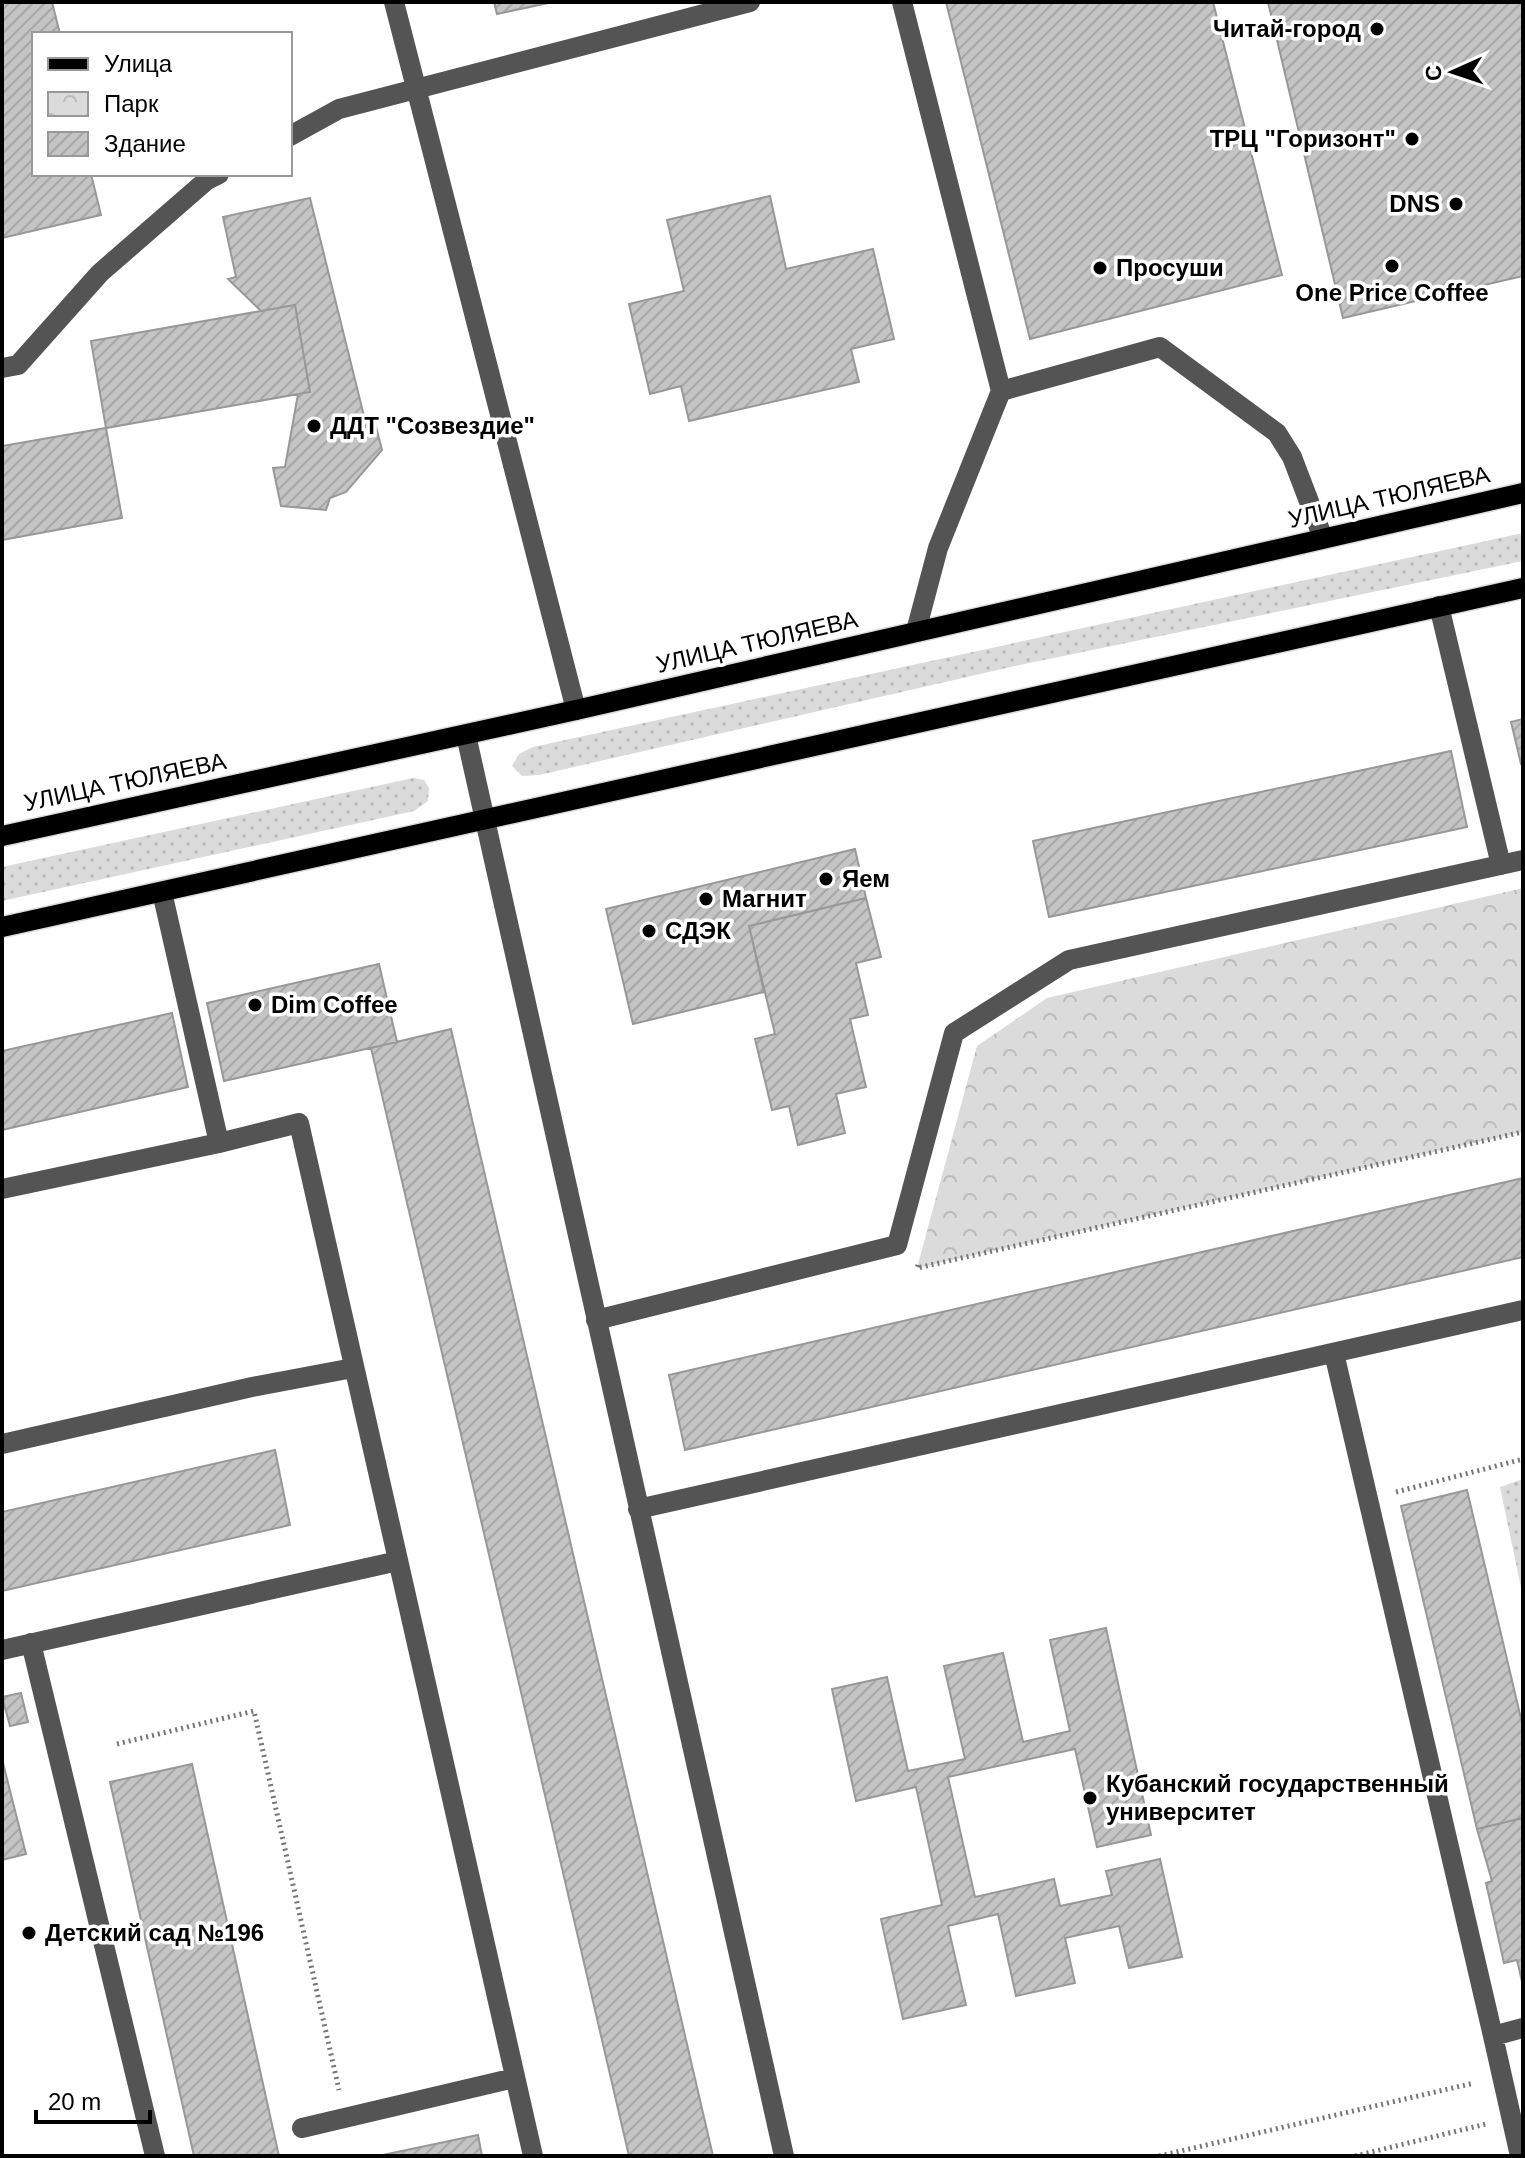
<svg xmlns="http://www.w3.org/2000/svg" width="1525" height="2158" viewBox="0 0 1525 2158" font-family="Arial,sans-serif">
	<defs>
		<pattern id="grass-dots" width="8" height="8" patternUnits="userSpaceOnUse" patternTransform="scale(2)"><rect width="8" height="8" fill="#dbdbdb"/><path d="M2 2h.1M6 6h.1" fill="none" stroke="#bababa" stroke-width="1.8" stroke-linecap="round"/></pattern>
		<pattern id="park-crowns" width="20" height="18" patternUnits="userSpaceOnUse" patternTransform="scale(2)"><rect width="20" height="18" fill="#dbdbdb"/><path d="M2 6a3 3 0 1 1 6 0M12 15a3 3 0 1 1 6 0" fill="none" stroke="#bababa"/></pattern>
		<pattern id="building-hatch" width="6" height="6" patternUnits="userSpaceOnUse" patternTransform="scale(2)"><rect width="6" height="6" fill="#c4c4c4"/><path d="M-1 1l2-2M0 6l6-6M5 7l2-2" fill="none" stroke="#a7a7a7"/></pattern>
	</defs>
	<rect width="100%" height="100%" fill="#fff"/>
	<path fill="url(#grass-dots)" d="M1523 533V561L1015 666 539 775 522 776 512 766 519 754 533 747Z
		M413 778 424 780 429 788 428 801 414 811 2 901V867Z
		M1523 1479V1597L1500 1487Z"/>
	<path fill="url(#park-crowns)" d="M1523 888V1132L917 1268 977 1046 1047 998Z"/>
	<path fill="url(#building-hatch)" stroke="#989898" stroke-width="2" d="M2 2H52L60 34H34V174H91L101 215 2 238Z
		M494 2H553L497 14Z
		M946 2H1213L1282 275 1030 339Z
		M1268 2H1523V276L1343 318Z
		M770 196 786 269 873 249 894 339 851 349 859 382 689 421 681 386 650 394 629 304 684 291 667 220Z
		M310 198 364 416 373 415 382 450 346 492 330 498 326 510 281 506 273 468 285 467 298 394 310 392 295 305 261 311 228 279 236 277 223 217Z
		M295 305 310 392 106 428 91 341Z
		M106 428 122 518 2 540V446Z
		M1523 719V764H1521L1511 722Z
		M1451 751 1467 827 1049 917 1033 841Z
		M855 849 866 898 749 926 764 992 633 1024 606 909Z
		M866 898 881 957 856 963 868 1015 850 1019 866 1087 836 1094 845 1133 798 1145 789 1106 772 1110 755 1039 775 1034 749 926Z
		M379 964 397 1042 224 1081 207 1003Z
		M172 1013 188 1087 2 1130V1051Z
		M451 1029 713 2156H629L371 1048Z
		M1523 1178V1257L685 1450 669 1375Z
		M275 1450 290 1525 2 1591V1512Z
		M1467 1490 1523 1727V1818L1477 1829 1401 1506Z
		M1106 1628 1151 1835 1097 1847 1075 1749 948 1777 975 1897 1054 1879 1060 1906 1112 1895 1106 1871 1160 1859 1182 1957 1129 1968 1119 1926 1065 1938 1075 1983 1016 1996 998 1914 948 1926 966 2005 903 2019 881 1919 942 1905 916 1787 856 1801 832 1689 887 1677 908 1771 965 1759 944 1666 1003 1653 1023 1742 1070 1731 1050 1640Z
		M21 1693 28 1722 10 1726 2 1697Z
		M2 1759 26 1854 2 1860Z
		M192 1764 279 2156H194L110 1782Z
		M1523 1818V1986L1517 1960 1504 1963 1486 1883 1492 1881 1477 1829Z
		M478 2135 482 2156H378Z"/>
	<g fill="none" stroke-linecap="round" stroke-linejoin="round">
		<g stroke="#dbdbdb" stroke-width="23">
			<path id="major" d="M2 836 576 710 1523 493
				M2 927 1523 588"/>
		</g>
		<path stroke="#767676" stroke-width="5" stroke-dasharray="2 4" stroke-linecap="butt" d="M918 1265 917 1268 1523 1132
			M1396 1492 1523 1459
			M117 1744 254 1711 339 2090
			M1159 2156 1474 2083
			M1355 2156 1486 2124"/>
		<path stroke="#545454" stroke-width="20" d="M394 2 576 710
			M902 2 1001 391 938 548 916 631
			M290 136 339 109 750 2
			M2 368 18 365 100 273 207 180 219 174
			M1001 391 1160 347 1277 433 1292 457 1323 538
			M1439 606 1501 865
			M466 735 784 2156
			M219 1143 299 1123 533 2156
			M2 1189 219 1143 162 892
			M596 1320 897 1245 954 1033 1069 960 1523 860
			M1334 1353 1493 2036 1523 2028
			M2 1444 252 1387 353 1368
			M638 1509 1523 1310
			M31 1643 155 2156
			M2 1650 398 1561
			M1493 2036 1520 2156
			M302 2128 514 2078"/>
		<use href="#major" stroke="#000" stroke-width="20"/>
	</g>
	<g fill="#000" stroke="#fff" stroke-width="3">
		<circle cx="1377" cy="29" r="8"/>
		<circle cx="1412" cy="139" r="8"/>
		<circle cx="1456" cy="204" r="8"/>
		<circle cx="1392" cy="266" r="8"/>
		<circle cx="1100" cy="268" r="8"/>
		<circle cx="314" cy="426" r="8"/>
		<circle cx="826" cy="879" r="8"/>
		<circle cx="706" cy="899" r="8"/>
		<circle cx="649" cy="931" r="8"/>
		<circle cx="255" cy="1005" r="8"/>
		<circle cx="1090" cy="1798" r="8"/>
		<circle cx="29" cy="1933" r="8"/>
	</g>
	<g text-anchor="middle" stroke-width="7" stroke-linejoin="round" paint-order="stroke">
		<g font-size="24" font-weight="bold" fill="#000" stroke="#fff" text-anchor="start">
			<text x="1361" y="37" text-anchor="end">Читай-город</text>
			<text x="1396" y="147" text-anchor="end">ТРЦ "Горизонт"</text>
			<text x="1440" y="212" text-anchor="end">DNS</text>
			<text x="1116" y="276">Просуши</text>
			<text x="1392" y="301" text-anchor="middle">One Price Coffee</text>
			<text x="330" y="434">ДДТ "Созвездие"</text>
			<text x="842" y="887">Яем</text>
			<text x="722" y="907">Магнит</text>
			<text x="665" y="939">СДЭК</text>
			<text x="271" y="1013">Dim Coffee</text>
			<text x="1106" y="1792">Кубанский государственный<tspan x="1106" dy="28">университет</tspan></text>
			<text x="45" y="1941">Детский сад №196</text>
		</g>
		<g font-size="24" fill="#000" stroke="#fff">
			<text transform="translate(1389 497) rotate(-13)" y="8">УЛИЦА ТЮЛЯЕВА</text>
			<text transform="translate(757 642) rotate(-13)" y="8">УЛИЦА ТЮЛЯЕВА</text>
			<text transform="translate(125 782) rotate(-12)" y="8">УЛИЦА ТЮЛЯЕВА</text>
		</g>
	</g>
	<rect width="1525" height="2158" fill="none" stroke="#000000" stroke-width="8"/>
	<rect x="32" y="32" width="260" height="144" fill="#ffffff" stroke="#999999" stroke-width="2"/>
	<rect x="48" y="58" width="40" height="12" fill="#000000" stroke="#999999" stroke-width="2"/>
	<text x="104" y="72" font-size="24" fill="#000000">Улица</text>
	<rect x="48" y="92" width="40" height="24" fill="url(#park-crowns)" stroke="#999999" stroke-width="2"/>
	<text x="104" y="112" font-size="24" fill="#000000">Парк</text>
	<rect x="48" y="132" width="40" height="24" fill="url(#building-hatch)" stroke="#999999" stroke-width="2"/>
	<text x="104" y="152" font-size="24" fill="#000000">Здание</text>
	<g transform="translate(1453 72) rotate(267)" stroke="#ffffff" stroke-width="6" paint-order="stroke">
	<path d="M0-6L14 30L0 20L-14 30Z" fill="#000000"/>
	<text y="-12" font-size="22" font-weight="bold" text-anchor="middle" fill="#000000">С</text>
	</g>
	<path d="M36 2110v12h114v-12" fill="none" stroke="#000000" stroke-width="4"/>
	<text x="48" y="2110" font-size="24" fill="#000000" stroke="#ffffff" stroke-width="6" paint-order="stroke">20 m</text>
</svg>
